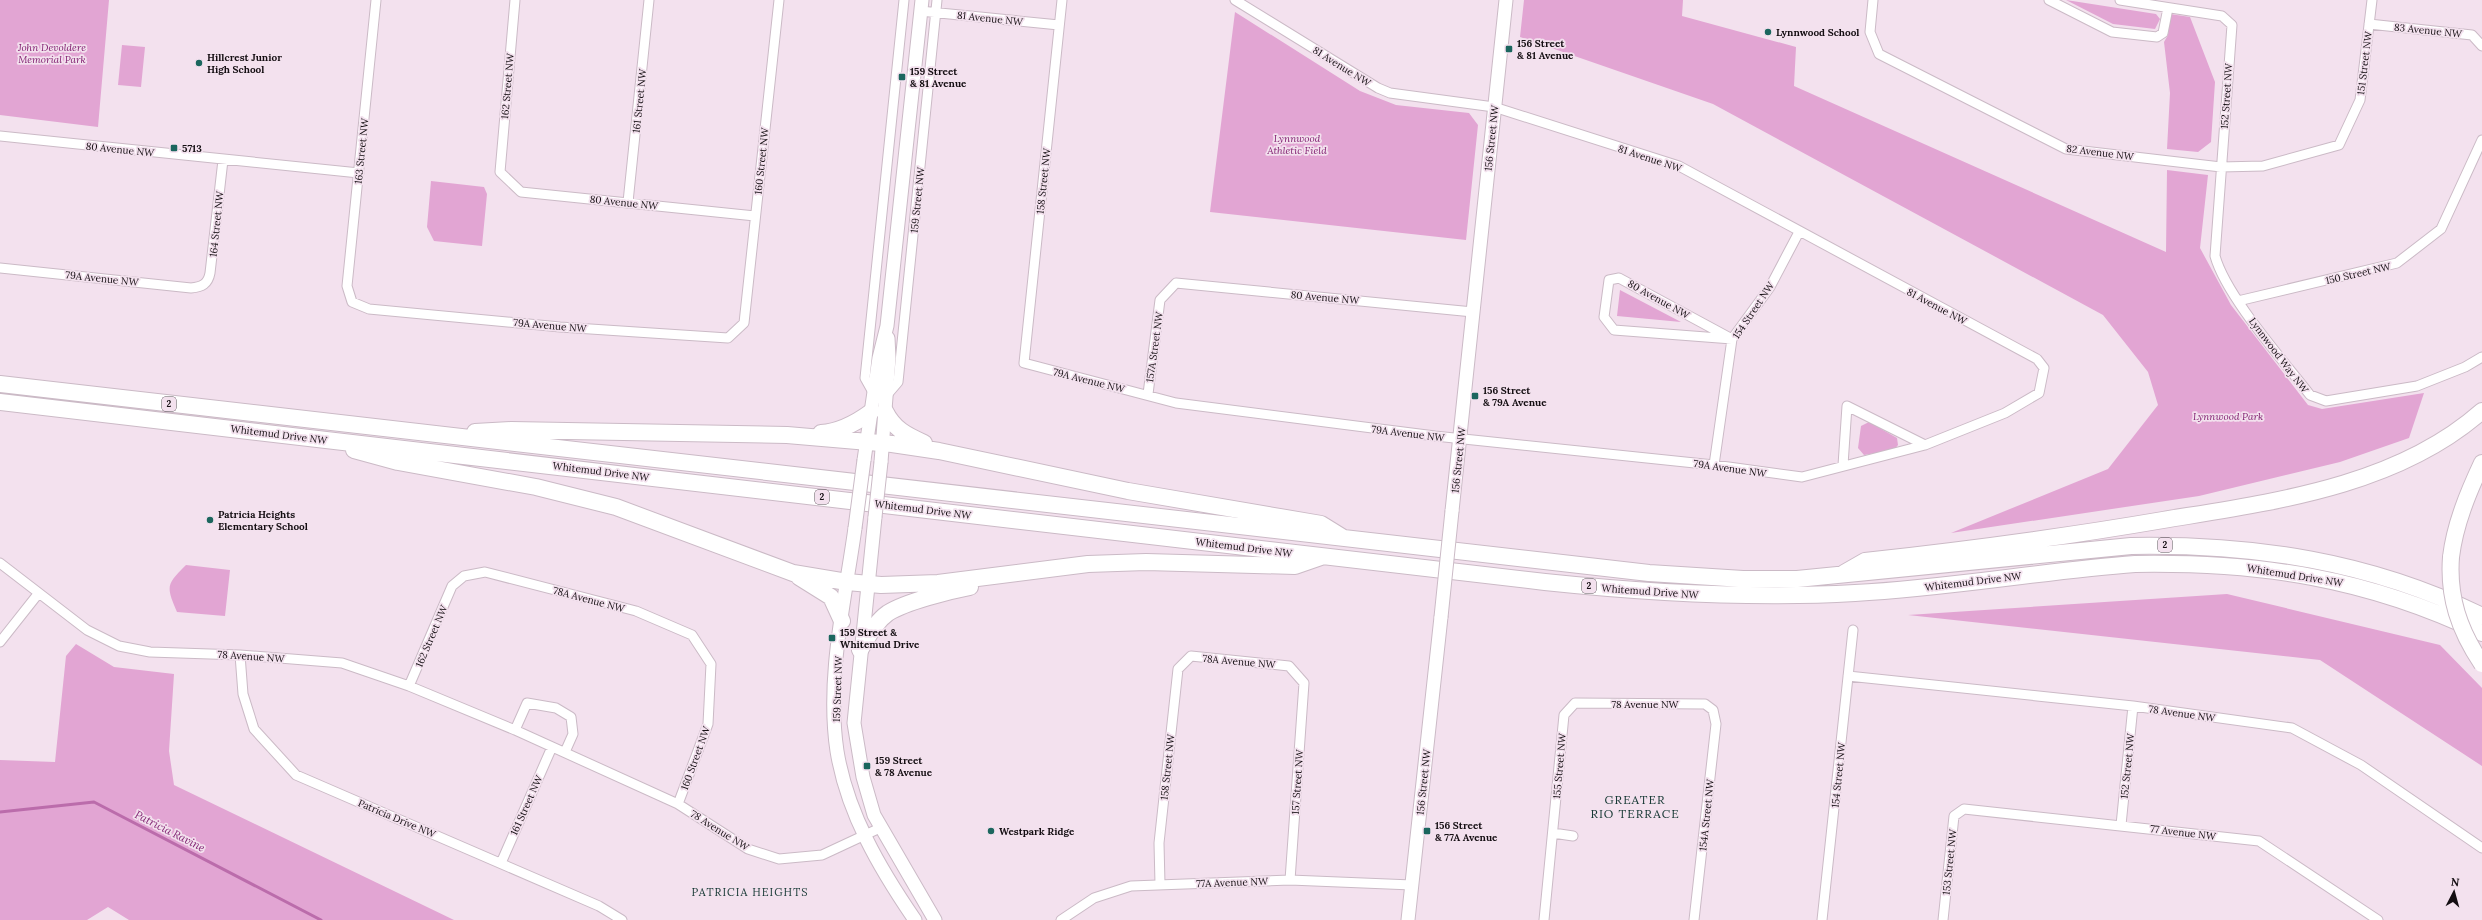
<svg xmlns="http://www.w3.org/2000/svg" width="2482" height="920" viewBox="0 0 2482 920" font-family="Lora,serif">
	<rect width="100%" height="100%" fill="#f3e1ee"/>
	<path fill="#e2a5d3" d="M0 0H109L98 127 0 115Z
		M1524 0H1683L1682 16 1796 47 1794 86 2166 252 2167 170 2208 175 2200 248 2231 305 2308 405 2322 409 2424 393 2409 438 2340 462 2199 496 1951 533 2108 469 2158 405 2148 372 2103 315 1713 104 1520 37Z
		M2066 0 2156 14 2160 19 2155 29 2113 24Z
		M1235 12 1360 91 1396 105 1469 113 1478 125 1466 240 1210 212Z
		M2170 14 2190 17 2215 82 2211 142 2198 152 2167 149 2170 93 2164 42 2168 35Z
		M122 45 145 47 141 87 118 85Z
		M431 181 484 187 487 194 482 246 434 241 427 227Z
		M1620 290 1681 322 1617 316Z
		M1869 422 1897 438 1898 445 1894 450 1864 455 1858 448 1861 426Z
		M186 565 230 570 225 616 177 612C166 586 166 585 186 565Z
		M2227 594 2440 645 2482 688V766L2320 660 1908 615Z
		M76 644 114 667 174 674 169 751 174 785 454 920H129L108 907 87 920H0V760L55 762 66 656Z"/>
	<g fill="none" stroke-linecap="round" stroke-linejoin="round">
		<path stroke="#bb6cab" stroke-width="3" d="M0 812 94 802 321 920"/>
		<g stroke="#cbbac6" stroke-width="11">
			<path id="street" d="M376 0 347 286 352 302 369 309 560 327 728 338 744 323 779 0
				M515 0 500 172 521 192 755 216
				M1062 0 1024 363 1176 403 1435 436 1714 465 1802 477 1925 445 2005 413 2039 393 2044 368 2037 359 1679 166 1494 107 1390 93 1378 88 1235 0
				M1873 0 1870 32 1879 54 2066 149 2221 167 2263 166 2339 145 2360 100 2372 0
				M2049 0 2112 32 2157 37 2163 33 2168 8
				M2120 0 2222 16 2232 25 2215 256C2226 296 2283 360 2310 395L2326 401 2417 386 2465 367 2482 357
				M920 11 1059 25
				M2369 24 2472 35 2482 46
				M0 136 359 173
				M628 202 649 0
				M0 268 191 288C202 287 208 284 210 273L223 160
				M1619 278 1732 339 1614 330 1604 317 1609 280Z
				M2238 301 2397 263 2441 229 2482 140
				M874 394 865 378 904 0
				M1148 394 1160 300 1176 283 1473 312
				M886 396 898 382 937 0
				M1714 465 1732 339 1770 287 1799 232
				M1843 465 1847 406 1925 445
				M0 563 87 630 119 646 150 652 240 655 342 663 409 686 515 730 678 804 748 849 779 859 822 855 880 828
				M0 642 38 594
				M240 655 243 694 254 729 296 775 599 906 622 920
				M1848 676 2133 706 2292 728 2361 765 2482 848
				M409 686 452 586 464 576 485 572 636 611 692 635 711 664 708 724 678 804
				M515 730 527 703 556 708 571 717 573 734 565 752
				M2121 825 2133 706
				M1553 833 1573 836
				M501 863 552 747
				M1160 884 1159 843 1178 669 1191 656 1289 666 1304 683 1290 880
				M1061 920 1094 898 1131 886 1290 880 1412 885
				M1544 920 1564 715 1575 703 1705 704 1713 710 1716 724 1694 920
				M1822 920 1853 630
				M1943 920 1954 816 1964 809 2259 841 2378 920"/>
		</g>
		<g stroke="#cbbac6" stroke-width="15">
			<path id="secondary" d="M864 460 879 358 887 326 922 0
				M881 462 889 358 888 338
				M1452 511 1506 0
				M875 517 854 723 863 777 874 815 935 920
				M855 528C845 600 826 678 837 751 847 813 880 869 915 920
				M1408 920 1441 617"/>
		</g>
		<g stroke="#cbbac6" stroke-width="18">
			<path id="highway" d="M0 384 1649 573 1743 579H1797L2131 546C2255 544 2370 561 2482 616
				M0 402 1545 582C1649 593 1751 599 1855 593 1949 588 2042 571 2135 564 2261 562 2367 578 2482 633
				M885 411C894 429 906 435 924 443
				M475 432 511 430 787 435 892 444 939 451 1128 491 1321 524 1342 537
				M821 433C839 432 856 423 871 412
				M354 450 398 462 536 487 616 507 793 573 847 582 881 585 938 583 1088 564 1146 562 1295 566 1321 557
				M2451 557C2455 524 2468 493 2482 463
				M1844 573 1865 561C1965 550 2064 537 2163 520 2272 502 2396 487 2482 411
				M799 577 831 597 842 621
				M860 650C868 637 875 622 888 613 905 602 949 591 970 587"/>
		</g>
		<use href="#street" stroke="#fff" stroke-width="9"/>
		<use href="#secondary" stroke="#fff" stroke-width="13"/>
		<use href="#highway" stroke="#fff" stroke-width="16"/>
		<g stroke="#cbbac6" stroke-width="15" stroke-linecap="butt">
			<path id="secondary-bridge" d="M875 517 881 462
				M855 528 864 460
				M1441 617 1452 511"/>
		</g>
		<g stroke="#cbbac6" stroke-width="18" stroke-linecap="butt">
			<path id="highway-bridge" d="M2451 557C2448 597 2459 630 2482 664"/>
		</g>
		<use href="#secondary-bridge" stroke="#fff" stroke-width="13"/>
		<use href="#highway-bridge" stroke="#fff" stroke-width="16"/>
	</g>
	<g fill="#1b665e" stroke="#f3e1ee" stroke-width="1.5">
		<circle cx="1768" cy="32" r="4"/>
		<rect x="1505" y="45" width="8" height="8" rx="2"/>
		<circle cx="199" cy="63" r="4"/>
		<rect x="898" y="73" width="8" height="8" rx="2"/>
		<rect x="170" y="144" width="8" height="8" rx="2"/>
		<rect x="1471" y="392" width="8" height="8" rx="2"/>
		<circle cx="210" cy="520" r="4"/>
		<rect x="828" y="634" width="8" height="8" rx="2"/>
		<rect x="863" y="762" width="8" height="8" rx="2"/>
		<circle cx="991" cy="831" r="4"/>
		<rect x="1423" y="827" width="8" height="8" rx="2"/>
	</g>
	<g text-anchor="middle" stroke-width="3.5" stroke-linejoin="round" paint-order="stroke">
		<g fill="#f3e1ee" stroke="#574d54" stroke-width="1">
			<rect x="162" y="397" width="14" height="14" rx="3"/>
			<rect x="815" y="490" width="14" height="14" rx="3"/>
			<rect x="2158" y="538" width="14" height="14" rx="3"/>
			<rect x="1582" y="579" width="14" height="14" rx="3"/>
		</g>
		<g font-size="9" font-weight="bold" fill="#140e12">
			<text x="169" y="407">2</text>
			<text x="822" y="500">2</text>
			<text x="2165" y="548">2</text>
			<text x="1589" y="589">2</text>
		</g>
		<g font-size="10" fill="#140e12" stroke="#f3e1ee">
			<text transform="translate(990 18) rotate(6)" y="4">81 Avenue NW</text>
			<text transform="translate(2428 30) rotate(6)" y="4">83 Avenue NW</text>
			<text transform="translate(2364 63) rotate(-83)" y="4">151 Street NW</text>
			<text transform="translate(1342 66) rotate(32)" y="4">81 Avenue NW</text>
			<text transform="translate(507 86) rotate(-85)" y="4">162 Street NW</text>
			<text transform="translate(2226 96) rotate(-86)" y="4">152 Street NW</text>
			<text transform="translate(639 101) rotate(-84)" y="4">161 Street NW</text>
			<text transform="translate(1491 138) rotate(-84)" y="4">156 Street NW</text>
			<text transform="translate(120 149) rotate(6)" y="4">80 Avenue NW</text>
			<text transform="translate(361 151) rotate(-84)" y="4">163 Street NW</text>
			<text transform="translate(2100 152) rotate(7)" y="4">82 Avenue NW</text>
			<text transform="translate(1650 158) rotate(18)" y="4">81 Avenue NW</text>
			<text transform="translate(761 161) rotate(-84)" y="4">160 Street NW</text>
			<text transform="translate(1043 181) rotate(-84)" y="4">158 Street NW</text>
			<text transform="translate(917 200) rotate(-84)" y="4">159 Street NW</text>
			<text transform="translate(624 202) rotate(6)" y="4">80 Avenue NW</text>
			<text transform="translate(216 224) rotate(-84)" y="4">164 Street NW</text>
			<text transform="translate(2358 273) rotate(-13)" y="4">150 Street NW</text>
			<text transform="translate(102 278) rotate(6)" y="4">79A Avenue NW</text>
			<text transform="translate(1325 297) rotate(5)" y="4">80 Avenue NW</text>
			<text transform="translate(1659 299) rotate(29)" y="4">80 Avenue NW</text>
			<text transform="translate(1937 306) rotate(28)" y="4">81 Avenue NW</text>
			<text transform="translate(1753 310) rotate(-56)" y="4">154 Street NW</text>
			<text transform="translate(550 325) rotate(5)" y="4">79A Avenue NW</text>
			<text transform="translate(1154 347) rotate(-82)" y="4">157A Street NW</text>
			<text transform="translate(2279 355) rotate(53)" y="4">Lynnwood Way NW</text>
			<text transform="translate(1089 380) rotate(14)" y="4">79A Avenue NW</text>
			<text transform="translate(1408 433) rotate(7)" y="4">79A Avenue NW</text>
			<text transform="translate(279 434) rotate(7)" y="4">Whitemud Drive NW</text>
			<text transform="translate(1458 460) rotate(-84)" y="4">156 Street NW</text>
			<text transform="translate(1730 468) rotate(8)" y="4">79A Avenue NW</text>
			<text transform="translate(601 471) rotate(7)" y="4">Whitemud Drive NW</text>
			<text transform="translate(923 509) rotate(7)" y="4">Whitemud Drive NW</text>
			<text transform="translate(1244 547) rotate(7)" y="4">Whitemud Drive NW</text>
			<text transform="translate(2295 575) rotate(9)" y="4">Whitemud Drive NW</text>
			<text transform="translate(1973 581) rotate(-7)" y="4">Whitemud Drive NW</text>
			<text transform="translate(1650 591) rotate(4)" y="4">Whitemud Drive NW</text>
			<text transform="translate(589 599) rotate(15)" y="4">78A Avenue NW</text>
			<text transform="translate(431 636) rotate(-67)" y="4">162 Street NW</text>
			<text transform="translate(251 656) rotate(4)" y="4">78 Avenue NW</text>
			<text transform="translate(1239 661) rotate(5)" y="4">78A Avenue NW</text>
			<text transform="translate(837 689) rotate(-88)" y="4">159 Street NW</text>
			<text x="1645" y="708">78 Avenue NW</text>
			<text transform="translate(2182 713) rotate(8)" y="4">78 Avenue NW</text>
			<text transform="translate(695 758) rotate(-70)" y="4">160 Street NW</text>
			<text transform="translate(1559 766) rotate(-85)" y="4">155 Street NW</text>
			<text transform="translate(2127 766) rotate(-84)" y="4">152 Street NW</text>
			<text transform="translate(1167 767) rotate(-84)" y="4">158 Street NW</text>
			<text transform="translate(1838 775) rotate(-84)" y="4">154 Street NW</text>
			<text transform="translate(1297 782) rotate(-86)" y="4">157 Street NW</text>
			<text transform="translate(1423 782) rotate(-84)" y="4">156 Street NW</text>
			<text transform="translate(526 805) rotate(-66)" y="4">161 Street NW</text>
			<text transform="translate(1706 815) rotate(-84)" y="4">154A Street NW</text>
			<text transform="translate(397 818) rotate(23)" y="4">Patricia Drive NW</text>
			<text transform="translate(720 830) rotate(32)" y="4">78 Avenue NW</text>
			<text transform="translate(2183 832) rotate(7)" y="4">77 Avenue NW</text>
			<text transform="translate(1949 862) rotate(-84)" y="4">153 Street NW</text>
			<text transform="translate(1232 882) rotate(-2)" y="4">77A Avenue NW</text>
		</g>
		<g font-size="10" font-weight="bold" fill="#140e12" stroke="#f3e1ee" text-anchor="start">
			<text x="1776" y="36">Lynnwood School</text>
			<text x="1517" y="47">156 Street<tspan x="1517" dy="12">&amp; 81 Avenue</tspan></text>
			<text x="207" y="61">Hillcrest Junior<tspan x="207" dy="12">High School</tspan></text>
			<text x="910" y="75">159 Street<tspan x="910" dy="12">&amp; 81 Avenue</tspan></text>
			<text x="182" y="152">5713</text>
			<text x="1483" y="394">156 Street<tspan x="1483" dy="12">&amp; 79A Avenue</tspan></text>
			<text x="218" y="518">Patricia Heights<tspan x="218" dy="12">Elementary School</tspan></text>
			<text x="840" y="636">159 Street &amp;<tspan x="840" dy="12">Whitemud Drive</tspan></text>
			<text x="875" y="764">159 Street<tspan x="875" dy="12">&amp; 78 Avenue</tspan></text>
			<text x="1435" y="829">156 Street<tspan x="1435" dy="12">&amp; 77A Avenue</tspan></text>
			<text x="999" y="835">Westpark Ridge</text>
		</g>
		<g font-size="10" font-style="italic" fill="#822272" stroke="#f3e1ee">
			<text x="52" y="51">John Devoldere<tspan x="52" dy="12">Memorial Park</tspan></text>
			<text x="1297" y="142">Lynnwood<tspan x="1297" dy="12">Athletic Field</tspan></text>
			<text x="2228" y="420">Lynnwood Park</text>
		</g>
		<g font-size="11" font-style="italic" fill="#7f1f70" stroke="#f3e1ee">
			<text transform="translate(170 831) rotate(27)" y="4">Patricia Ravine</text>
		</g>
		<g font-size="11" letter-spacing="1" fill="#163834" stroke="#f3e1ee">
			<text x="750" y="896">PATRICIA HEIGHTS</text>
		</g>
		<g font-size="12" letter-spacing="1" fill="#163834" stroke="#f3e1ee">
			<text x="1635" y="804">GREATER<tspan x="1635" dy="14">RIO TERRACE</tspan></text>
		</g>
	</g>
	<g transform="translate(2454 892) rotate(6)" stroke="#f3e1ee" stroke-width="3" paint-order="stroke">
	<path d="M0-3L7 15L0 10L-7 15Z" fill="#140e12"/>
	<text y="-6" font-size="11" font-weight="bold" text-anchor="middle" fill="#140e12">N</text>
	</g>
</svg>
